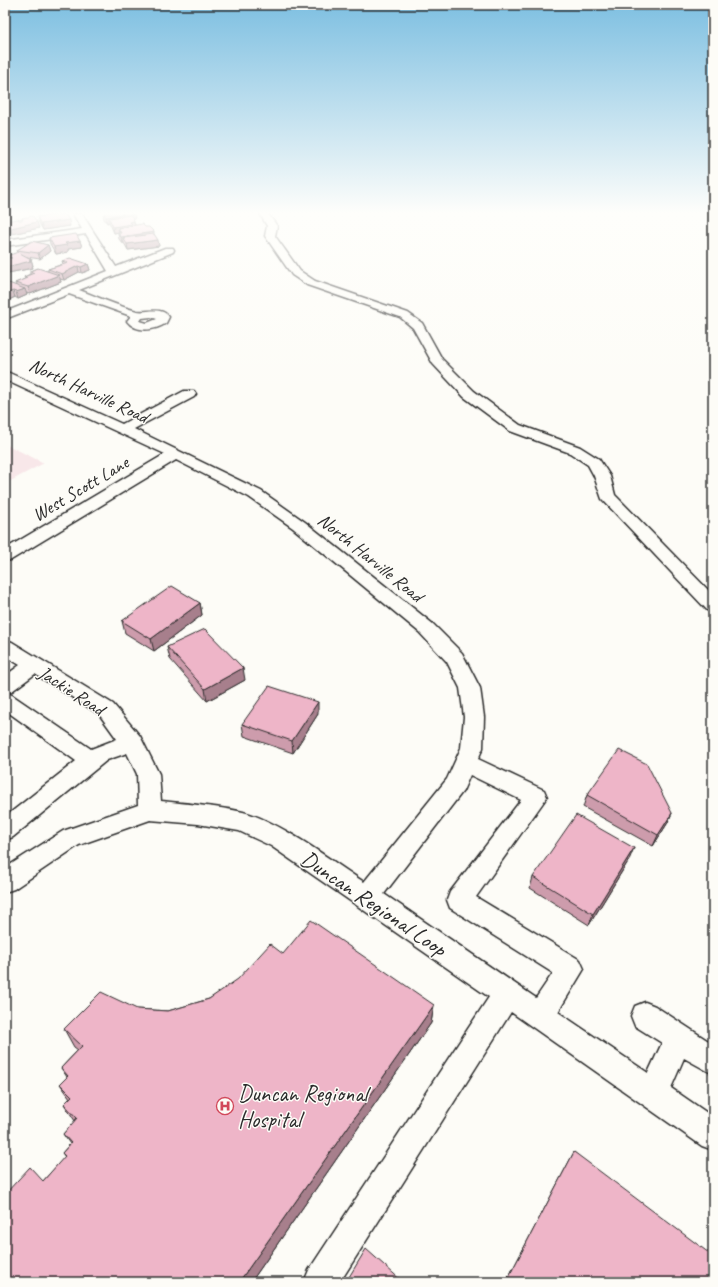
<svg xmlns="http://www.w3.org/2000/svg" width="718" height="1287" viewBox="0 0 718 1287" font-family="Caveat,sans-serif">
	<rect width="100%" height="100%" fill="#fdfcf7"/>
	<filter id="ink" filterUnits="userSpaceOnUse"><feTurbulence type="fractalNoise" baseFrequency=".025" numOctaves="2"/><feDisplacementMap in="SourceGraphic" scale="8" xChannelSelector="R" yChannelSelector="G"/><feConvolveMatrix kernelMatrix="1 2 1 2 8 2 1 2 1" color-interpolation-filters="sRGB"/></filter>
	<g filter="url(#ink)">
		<path fill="#f8e7e9" d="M5 444 44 463 5 484Z"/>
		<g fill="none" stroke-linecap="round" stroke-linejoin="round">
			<g stroke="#2b2b2b" stroke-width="3">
				<path id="minor" d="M73 214H82L116 267 165 248H173L174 250 173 252 79 290C98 297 117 306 137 311 147 313 161 306 169 317L166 323C155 331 136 333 127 321L131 316 69 294 5 319V312L108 271 86 234 5 246V240L82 229ZM151 317 157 319 147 323 140 321 142 318Z
					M260 214H268L277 226 275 236 300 271 315 281 408 313 422 323 442 359 474 391 520 425 580 447 599 459 610 476 615 495 713 595V612L707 610 602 499 594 476 588 465 570 453 510 431 464 397 433 364 413 328 400 317 307 285 292 275 265 236 267 226Z
					M5 371 122 424 184 391H194L196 394 194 397 134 429 261 491 305 522 433 624 462 653 480 688 484 717 483 748 478 759 544 790 547 797 476 897 580 960 584 969 558 1012 648 1073 662 1043 635 1026 631 1016 635 1006 645 1002 655 1006 713 1044V1074L684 1058 671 1088 713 1117V1150L702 1146 511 1012 340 1282H304L309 1270 489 997 271 846 239 831 198 824 150 820 79 845 14 889 5 892V868L63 831 138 805 137 774 127 753 107 760 13 837 5 840V817L76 761 5 710V676L20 665 5 656V640L12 642 113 704 140 736 159 774 161 801C188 804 216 806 243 812 281 822 330 860 364 882L447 779 461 748 464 717 460 688 447 662 419 632 293 528 249 497 176 460 11 560 5 561V549L165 454 5 380ZM35 674 99 714 117 739 91 749 12 695 6 693 12 691ZM470 775 521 800 450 892 447 900 450 908 553 973 536 998 384 894 463 791Z"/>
			</g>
			<use href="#minor" fill="#fdfcf7" fill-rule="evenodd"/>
		</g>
		<path fill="#cd9cac" stroke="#2b2b2b" d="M103 214 135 218H133L135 225 145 227 154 234 159 246 128 250 124 243H122L119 239 118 233H119V232L114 233 110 224 109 222 107 223 104 219Z
			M37 217 70 226 43 230 39 223Z
			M22 218 39 228 12 234 7 226 5 221 22 220Z
			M49 238 80 241 82 247 68 249V252L56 254 50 244Z
			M48 245 50 251 40 259 27 257 31 259 33 266H32L33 268 8 273 5 271V258H7V256L18 253 17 250Z
			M62 261 88 264 90 270 82 273 79 272 64 280 60 279 61 282 30 294 26 293 27 295 18 299 15 297 9 300 10 302 5 304 16 285 15 283 25 279 24 277 30 274V271H48V269L63 264Z
			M200 603 202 615 154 651 125 633 122 621Z
			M167 647 245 680 207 701 170 659Z
			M318 714 293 753 244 736 242 724Z
			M587 795 672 813 667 824 653 846 583 807Z
			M629 860 589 925 530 888 533 877Z
			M283 954 434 1005 431 1023 251 1282H5L43 1181 65 1157 62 1153 70 1144 63 1134 75 1121 64 1104 70 1098 60 1084 67 1077 61 1068 78 1050 74 1047 64 1029 137 1009 168 1011 209 999Z
			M574 1152 713 1282H506Z"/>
		<path fill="#a77f8c" stroke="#2b2b2b" d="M5 214H11L5 215Z
			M124 214H134L135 218 111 222 109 218V222L107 223 106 217Z
			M69 220 70 226 43 230 41 224Z
			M134 221 135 227 118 228 119 232 114 233 113 227 130 222Z
			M37 222 39 228 12 234 11 228Z
			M5 228H6L8 234H5Z
			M154 232V238H123L124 243H122L121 237Z
			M158 240 159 246 128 250 127 244Z
			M80 241 82 247 68 249V252L56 254 54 247 65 243Z
			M48 245 50 251 40 259 38 253Z
			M31 259 33 266H32L33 268 8 273 6 267Z
			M88 264 90 270 82 273 81 267Z
			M78 266 79 272 64 280 62 274Z
			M59 275 61 282 30 294 28 287Z
			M25 289 27 295 18 299 16 292Z
			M13 291 15 297 9 300 10 302 5 304V294Z
			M200 603 202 615 154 651 151 639Z
			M243 668 245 680 207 701 205 689Z
			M318 702V714L293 753 292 741Z
			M672 813 667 824 653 846 658 835Z
			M634 848 629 860 589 925 593 914Z
			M434 1005 431 1023 251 1282H239Z"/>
		<path fill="#eeb5c8" stroke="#2b2b2b" d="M65 214 69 220 41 224 37 217Z
			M104 214H124L106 217Z
			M131 215 134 221 130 222 132 224 113 227 109 218Z
			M33 216 37 222 11 228 5 221 18 219 19 220H23L22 218Z
			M142 224 145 227H149L154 232 121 237 118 233H121L118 228Z
			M76 234 80 241 65 243 67 245 54 247 49 238Z
			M154 234 158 240 127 244 123 238Z
			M32 241 48 245 38 253 17 250Z
			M18 252 31 259 29 260 31 261 6 267 5 266V258H12L7 256Z
			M70 258 88 264 81 267 78 266 62 274 48 269 68 263 62 261Z
			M38 268 59 275 28 287 15 283 27 278 24 277 34 273 30 271Z
			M5 282H6L25 289 16 292 13 291 5 294 8 295 5 297Z
			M172 586 200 603 151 639 122 621Z
			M205 629 243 668 205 689 167 647Z
			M269 686 318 702 292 741 242 724Z
			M619 750 647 764 672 813 658 835 587 795Z
			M576 815 634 848 593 914 533 877Z
			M311 920 434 1005 239 1282H5V1194L30 1167 43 1181 65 1156 62 1153 71 1143 63 1134 77 1118 64 1104 72 1096 60 1084 68 1076 61 1068 82 1046 64 1029 101 992 137 1009 168 1011 209 999 238 979 270 944 283 954Z
			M574 1152 713 1256V1282H506Z
			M366 1249 403 1282H346Z"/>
	</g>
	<linearGradient id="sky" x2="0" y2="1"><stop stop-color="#7dbfe1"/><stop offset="0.54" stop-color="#fefefb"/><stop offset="1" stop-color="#fefefb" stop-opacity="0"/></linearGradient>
	<rect width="718" height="394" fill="url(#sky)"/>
	<defs>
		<g id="hospital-ring" transform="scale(0.9)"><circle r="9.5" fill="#fdfcf7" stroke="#d1495b" stroke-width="1.5"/><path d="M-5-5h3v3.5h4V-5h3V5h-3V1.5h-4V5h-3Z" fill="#d1495b"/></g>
	</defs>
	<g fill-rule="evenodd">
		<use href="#hospital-ring" x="225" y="1106"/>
	</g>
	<g text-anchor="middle" stroke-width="3" stroke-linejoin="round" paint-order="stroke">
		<g font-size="19" fill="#2b2b2b" stroke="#fdfcf7">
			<text transform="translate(89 390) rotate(25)" y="7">North Harville Road</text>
			<text transform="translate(80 488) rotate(-31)" y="7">West Scott Lane</text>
			<text transform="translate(371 557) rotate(39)" y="7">North Harville Road</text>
			<text transform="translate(72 690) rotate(33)" y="7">Jackie Road</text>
		</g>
		<g font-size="23" fill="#2b2b2b" stroke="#fdfcf7">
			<text transform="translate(374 903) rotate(34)" y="8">Duncan Regional Loop</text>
		</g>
		<g font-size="23" fill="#2b2b2b" stroke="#fdfcf7" text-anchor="start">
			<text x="238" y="1101">Duncan Regional<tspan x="238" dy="26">Hospital</tspan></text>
		</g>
	</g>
	<rect width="718" height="1287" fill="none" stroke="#fdfcf7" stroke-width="20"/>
	<rect x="10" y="10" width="698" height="1267" fill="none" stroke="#2b2b2b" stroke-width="1.5" filter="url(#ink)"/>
</svg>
